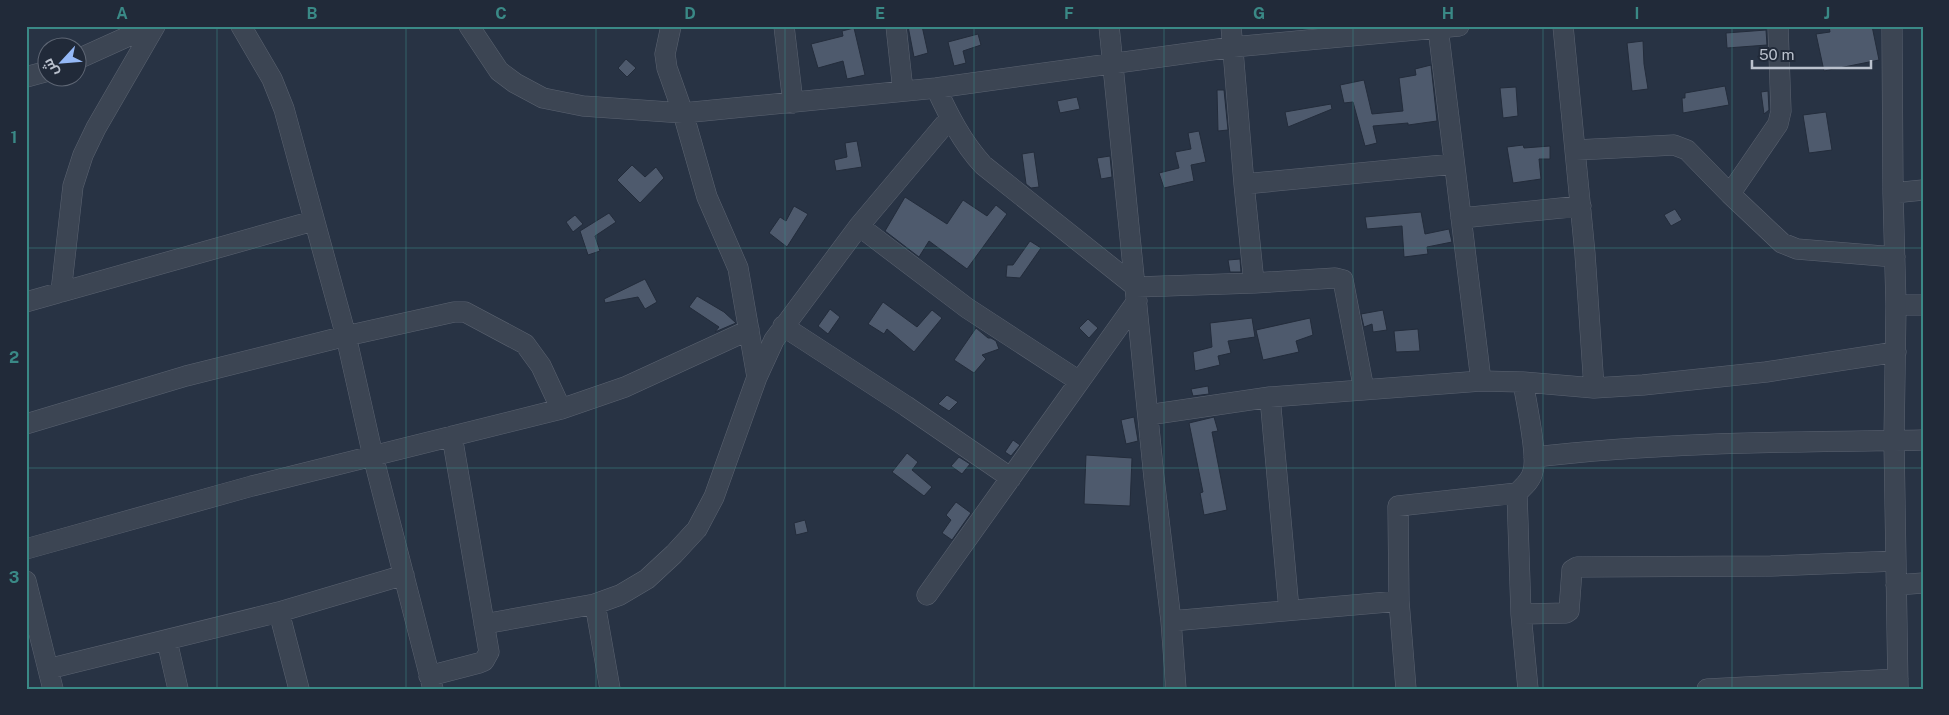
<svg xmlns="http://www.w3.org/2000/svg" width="1949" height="715" viewBox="0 0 1949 715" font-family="'Public Sans',Cairo,sans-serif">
	<rect width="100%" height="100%" fill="#283344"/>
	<path fill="#4e5a6d" stroke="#232c3b" d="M908 26H922L928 53 914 57Z
		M1829 26H1872L1879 60 1824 71 1816 34 1830 32Z
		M854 28 865 75 847 79 843 61 818 68 811 44 843 36 842 31Z
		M1766 30 1767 45 1727 48 1726 33Z
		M978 34 981 45 963 51 966 63 954 66 948 42Z
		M1643 41 1644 64 1648 89 1632 91 1627 43Z
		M626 59 636 68 627 77 618 68Z
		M1431 65 1437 121 1408 125V123L1373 126 1377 143 1365 146 1353 102 1344 103 1340 85 1364 80 1372 114 1403 111 1399 78 1416 75 1415 69Z
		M1725 86 1729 105 1683 113 1682 98H1685V93Z
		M1516 87 1518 116 1503 118 1500 88Z
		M1217 90H1224L1228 130 1218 131Z
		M1768 91 1769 110 1764 114 1761 92Z
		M1077 97 1080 109 1060 113 1057 101Z
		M1331 104 1332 109 1288 127 1285 112Z
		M1826 112 1832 150 1809 153 1803 115Z
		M1199 131 1206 162 1191 165 1194 181 1164 188 1159 173 1179 168 1175 152 1191 149 1188 133Z
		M857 141 862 167 836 171 834 160 847 157 845 143Z
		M1523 145 1524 148 1550 146V159H1539L1541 179 1513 183 1507 147Z
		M1034 152 1039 187 1031 188 1026 184 1022 154Z
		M1110 156 1112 177 1101 179 1097 158Z
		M632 165 645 177 656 167 664 178 640 203 617 180Z
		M905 197 947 224 963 200 987 216 996 205 1007 214 967 269 929 241 919 257 885 231Z
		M794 206 808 214 787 247 769 233 780 217 786 221Z
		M1675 209 1682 220 1671 226 1664 215Z
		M1421 212 1425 234 1449 229 1452 242 1427 247 1428 254 1404 257 1402 226 1367 229 1365 217Z
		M609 213 616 222 595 236 600 251 588 255 580 231Z
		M575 215 583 224 573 232 566 222Z
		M1030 241 1041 248 1020 278 1006 277 1007 265H1013Z
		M1240 259 1241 272H1230L1228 260Z
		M645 279 657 302 645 309 638 297 605 303 604 299Z
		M697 296 724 312 736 323 715 332 719 327 689 307Z
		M883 302 917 327 932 310 942 318 914 352 887 329 884 334 868 324Z
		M830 309 840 317 828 334 818 326Z
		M1383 310 1387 330 1373 332 1372 324 1364 327 1361 314Z
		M1252 318 1255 337 1228 341 1231 353 1218 356 1220 365 1195 371 1193 352 1212 347 1210 323Z
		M1310 318 1313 335 1296 341 1299 352 1263 360 1256 330Z
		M1088 319 1098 328 1089 338 1079 328Z
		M976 328 988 338H991L996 341 999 349 982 355 986 359 974 373 954 360Z
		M1418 329 1420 351 1396 352 1394 331Z
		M1208 386 1209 394 1193 396 1191 389Z
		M947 395 958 402 949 411 938 404Z
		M1134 417 1138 441 1126 444 1121 420Z
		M1214 417 1218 431 1212 432 1227 510 1204 515 1200 493 1203 492 1189 423Z
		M1013 440 1020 445 1011 456 1005 452Z
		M907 453 918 462 912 470 932 487 924 496 892 472Z
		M1086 455 1132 458 1130 506 1084 504Z
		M959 457 970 464 962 474 951 466Z
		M956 502 971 513 952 540 942 533 951 520 946 515Z
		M805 520 808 532 796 535 794 523Z"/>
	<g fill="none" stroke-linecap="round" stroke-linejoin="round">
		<g stroke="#5b6371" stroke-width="21">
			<path id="minor" d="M241 26 272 79 284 109 346 336 373 456 433 689
				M469 26 499 71 515 83 543 98 583 106 683 113 936 88 1233 47 1459 26
				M671 26 665 54 667 68 683 113 707 197 738 268 757 377
				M784 26 793 103
				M896 26 903 91
				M1109 26 1154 478 1171 621 1176 689
				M1231 26 1244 184 1254 283
				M1563 26 1585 254 1594 388
				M1892 26 1893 193 1896 305 1894 440 1898 689
				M1438 28 1481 381
				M78 59 151 26
				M26 77 48 71
				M936 88C949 116 962 142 983 165L1136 287 1254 283 1335 278 1343 280 1364 390
				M1576 150 1674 145 1687 150 1730 194 1782 243 1797 249 1895 257
				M1244 184 1454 164
				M1893 193 1923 190
				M1730 194 1778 124 1781 111 1778 26
				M1461 218 1581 206
				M859 226 967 308 1079 381
				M61 292 73 186 83 155 96 128 155 26
				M26 302 313 221
				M1896 305H1923
				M783 326 906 406 1011 478
				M1523 382C1526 401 1538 456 1533 471 1531 481 1523 487 1517 493L1521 614 1528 689
				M1270 397 1289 610
				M1148 415 1270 397 1481 381 1523 382 1594 388 1643 385 1766 372 1896 352
				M26 424 186 376 346 336 454 312H465L525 344 541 366 561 409
				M1534 457C1663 442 1793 442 1923 440
				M26 549 252 486 561 409 625 387 749 330
				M26 581 53 689
				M1896 585 1923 583
				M927 595 1137 301
				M595 604 610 689
				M279 612 299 689
				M1521 614 1566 613 1569 611 1572 570 1577 567 1771 566 1896 561
				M1171 621 1399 601
				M484 624 595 604 620 595 647 579 674 554 697 529 714 497 757 377 774 340 859 226 950 118
				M167 641 178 689
				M48 669 279 612 404 575
				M429 676 479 663 484 661 489 652 452 436
				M1406 689 1399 601 1398 506 1517 493
				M1707 689 1898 679"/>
		</g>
		<use href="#minor" stroke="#3c4553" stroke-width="20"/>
	</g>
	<path fill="none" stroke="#3a8986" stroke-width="1" stroke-opacity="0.55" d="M217 26V689M406 26V689M596 26V689M785 26V689M974 26V689M1164 26V689M1353 26V689M1543 26V689M1732 26V689M26 248H1923M26 468H1923"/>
	<rect width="1949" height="715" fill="none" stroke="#212a39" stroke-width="55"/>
	<g transform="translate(62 62) rotate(244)"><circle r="24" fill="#212a39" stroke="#5e6674"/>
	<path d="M0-4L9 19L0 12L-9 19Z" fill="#95b9f7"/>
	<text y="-8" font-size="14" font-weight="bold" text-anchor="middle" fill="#bac1cd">ش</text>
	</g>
	<path d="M1752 60v8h119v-8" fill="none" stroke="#bac1cd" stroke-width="2.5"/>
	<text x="1759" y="60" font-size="15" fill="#bac1cd" stroke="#212a39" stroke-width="4" paint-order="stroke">50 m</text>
	<rect x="28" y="28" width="1894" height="660" fill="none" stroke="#3a8986" stroke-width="2"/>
	<g font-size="16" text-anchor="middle" font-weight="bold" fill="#3a8986">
		<text x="122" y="19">A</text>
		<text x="312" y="19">B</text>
		<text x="501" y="19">C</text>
		<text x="690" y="19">D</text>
		<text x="880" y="19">E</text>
		<text x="1069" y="19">F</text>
		<text x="1259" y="19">G</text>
		<text x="1448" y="19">H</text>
		<text x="1637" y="19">I</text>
		<text x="1827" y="19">J</text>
		<text x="14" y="143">1</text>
		<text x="14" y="363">2</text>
		<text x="14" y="583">3</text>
	</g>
</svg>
